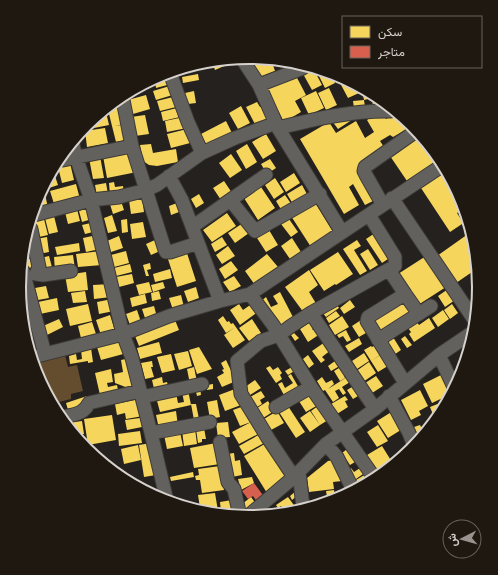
<svg xmlns="http://www.w3.org/2000/svg" width="498" height="575" viewBox="0 0 498 575" font-family="Roboto,Vazirmatn,sans-serif">
	<rect width="100%" height="100%" fill="#24211e"/>
	<path fill="#644c2e" d="M65 355 68 367 77 365 83 391 71 394V399L55 403 36 375 34 362Z"/>
	<path fill="#f6d55c" d="M253 58 272 62 275 71 257 78 250 60Z
		M238 60 215 70 213 65Z
		M307 69 314 70 322 85 312 90 302 72Z
		M326 73 330 74 335 83 325 88 319 76Z
		M198 74 199 80 183 83 182 77Z
		M295 74 306 95 295 101 301 112 284 122 267 89Z
		M170 77 171 84 156 88 155 81Z
		M343 79 357 88 359 93 348 98 339 81Z
		M147 84 149 87 131 98 130 96Z
		M173 85 176 94 156 100 153 91Z
		M329 88 337 105 326 110 318 93Z
		M194 91 196 103 188 104 185 93Z
		M316 91 324 108 309 115 301 98Z
		M366 94 367 95 372 98 364 100 363 95Z
		M146 95 150 109 133 114 128 100Z
		M177 96 180 106 160 111 157 101Z
		M364 100 365 107 354 108 353 101Z
		M373 100 381 104 380 109 372 108Z
		M257 102 260 107H266L271 118 256 126 246 107Z
		M122 104 127 123 115 126 121 125 125 140 116 142 108 110 116 105Z
		M241 106 250 123 238 129 229 113Z
		M181 107 184 116 163 121 161 112Z
		M380 111 386 119 395 114 400 117 407 129 393 137 390 135 380 141 386 150 357 168 375 200 365 205 353 184 349 187 359 205 344 214 300 139 329 122 336 133 356 121 365 138 374 132 367 120Z
		M106 112 109 125 84 130 87 125Z
		M145 115 149 134 135 136 131 117Z
		M358 116 338 129 332 121Z
		M184 117 187 128 167 132 165 121Z
		M226 121 232 133 207 146 201 134Z
		M105 128 108 143 87 147 85 131Z
		M191 128 194 142 171 148 167 134Z
		M417 133 436 162 407 181 388 153Z
		M266 134 276 151 263 159 252 142Z
		M151 144 153 153 176 149 178 162 157 166 149 165 143 161 140 145Z
		M247 144 257 162 246 169 236 151Z
		M133 150 137 172 107 178 103 156Z
		M231 154 242 170 230 178 219 163Z
		M100 156 104 178 93 179 89 158Z
		M270 159 276 168 267 174 261 164Z
		M70 163 74 180 62 183 58 167Z
		M54 173 58 185 49 188 47 183Z
		M294 173 300 183 286 192 280 182Z
		M444 173 462 200 463 209 457 213 462 221V224L450 232 421 188Z
		M275 178 284 192 274 199 265 185Z
		M224 181 232 193 221 200 213 188Z
		M114 182 115 187 123 186 124 193 110 195 109 183Z
		M106 183 108 194 97 196 95 185Z
		M76 184 80 199 55 207 50 191Z
		M302 185 308 196 293 204 287 194Z
		M261 187 275 208 258 220 244 198Z
		M45 194 48 208 34 212 37 199 39 196Z
		M199 194 204 203 196 208 191 199Z
		M285 195 292 205 282 211 276 201Z
		M120 198 124 210 113 214 109 201Z
		M142 198 144 212 131 214 129 200Z
		M314 201 333 232 311 247 291 216Z
		M177 203 179 212 171 215 169 206Z
		M91 207 95 218 82 222 79 211Z
		M77 209 80 221 68 224 65 212Z
		M227 213 236 226 212 242 203 230Z
		M112 215 117 231 108 233 104 218Z
		M54 216 58 232 49 234 45 218Z
		M44 219 48 235 39 237 35 221Z
		M127 219 128 232 122 233 121 220Z
		M289 219 298 232 291 237 281 224Z
		M95 222 97 231 85 234 82 225Z
		M143 222 146 237 132 239 130 224Z
		M243 223 249 233 235 243 228 233Z
		M269 230 278 245 266 252 257 238Z
		M375 233 391 257 382 263 366 239Z
		M468 234 475 270 456 283 437 256Z
		M97 235 100 249 86 252 83 238Z
		M119 236 123 248 111 252 107 241Z
		M47 237 49 252 39 254 36 239Z
		M222 237 227 245 215 252 211 244Z
		M292 238 301 252 290 259 281 246Z
		M155 240 160 251 151 255 146 244Z
		M357 240 361 246 354 250 367 271 360 275 343 249Z
		M79 243 80 251 57 255 55 247Z
		M30 246 32 257 25 259 27 247Z
		M228 246 235 256 222 264 216 255Z
		M368 249 378 265 370 270 360 254Z
		M186 250 196 281 177 287 167 256Z
		M101 251 102 265 78 267 76 254Z
		M126 251 129 263 114 267 111 255Z
		M338 252 353 274 336 285 335 284 324 291 310 270Z
		M267 254 278 267 255 285 245 271Z
		M73 255 75 269 55 271 54 257Z
		M49 256 53 271 44 273 40 258Z
		M426 256 446 287 418 305 398 274Z
		M32 258 34 267 23 269 24 260Z
		M231 261 238 270 225 279 219 269Z
		M150 263 151 269 147 270 149 276H146L143 265Z
		M130 264 132 272 116 276 114 268Z
		M170 269 172 278 155 282 153 274Z
		M309 270 318 285 309 292 317 305 304 313 285 287Z
		M86 272 88 290 68 292 65 275Z
		M132 274 134 283 119 287 116 277Z
		M234 276 241 286 230 292 223 282Z
		M149 282 152 292 139 295 136 285Z
		M163 282 165 288 153 292 151 285Z
		M110 284 111 297 94 299 93 285Z
		M46 286 49 298 38 300 35 288Z
		M196 287 199 298 188 302 184 291Z
		M451 287 458 298 445 307 438 296Z
		M27 288 29 295 21 297 19 289Z
		M85 291 87 302 73 303 71 293Z
		M159 291 161 299 152 301 151 293Z
		M280 292 294 319 278 328 260 302 266 297 271 307 278 304 273 296Z
		M145 294 147 303 132 307 130 298Z
		M181 295 184 307 173 310 169 298Z
		M29 297 30 305 23 307 21 299Z
		M57 298 59 310 40 314 38 302Z
		M112 299 114 311 99 314 97 302Z
		M350 300 355 307 344 314 340 308Z
		M404 300 412 313 379 336 370 323Z
		M253 303 259 311 240 325 230 310 239 304 243 310Z
		M336 303 339 308 326 317 322 312Z
		M88 304 92 321 70 326 66 309Z
		M452 304 458 313 450 319 444 310Z
		M154 306 157 317 146 321 142 309Z
		M31 307 32 314 25 316 23 308Z
		M137 310 141 322 130 325 126 314Z
		M443 310 449 319 438 327 432 318Z
		M336 311 340 316 329 323 326 318Z
		M110 315 115 331 101 335 96 320Z
		M223 316 227 322 229 321 231 324 233 323 245 340 233 348 224 335 234 328 226 333 218 320Z
		M342 316 349 327 335 335 329 325Z
		M364 318 371 330 359 337 352 326Z
		M429 318 435 328 414 342 409 334 411 332 408 328 417 322 419 325Z
		M59 319 63 327 47 335 43 326Z
		M252 319 261 333 249 341 239 328Z
		M175 320 179 330 139 346 135 336Z
		M312 321 316 326 312 329 313 330 319 326 323 332 308 342 300 329Z
		M92 322 96 334 81 338 78 326Z
		M346 330 351 340 347 342 343 336 339 338 337 335Z
		M294 333 299 338 295 341 291 335Z
		M405 336 412 345 407 348 401 339Z
		M393 337 401 350 391 357 383 344Z
		M359 338 362 344 349 352 345 346Z
		M123 339 127 353 101 360 97 347Z
		M159 342 162 353 140 359 137 348Z
		M325 342 331 350 322 357 325 360 321 363 312 351Z
		M371 346 372 347 374 346 380 355 371 361 364 350Z
		M199 347 212 369 197 374 189 350Z
		M91 348 93 362 88 363V361L70 364 69 356 76 354 77 360 82 359 81 350Z
		M188 351 192 366 179 370 174 354Z
		M364 353 369 361 357 369 352 361Z
		M171 354 175 370 162 373 157 357Z
		M382 354 391 364 378 372 371 361Z
		M308 355 314 364 309 368 303 359Z
		M130 358 135 386 128 388 115 383 114 374 123 372 121 360Z
		M226 360 236 381 222 387 217 377 224 373 222 370 224 369 221 363Z
		M152 361 153 367H151L154 377 145 379 141 363Z
		M335 361 343 364 331 371 328 366Z
		M369 362 376 373 363 382 355 372Z
		M344 365 348 373 344 375 345 378 340 381 334 371Z
		M270 366 273 370 278 367 282 373 280 375 282 379 276 383 266 368Z
		M194 367 197 382 190 384 187 369Z
		M292 367 299 368 288 375 285 371Z
		M111 369 113 382 107 383 108 387 117 385 118 390 100 395 95 373Z
		M291 374 299 388 285 397 278 384 282 382 285 388 293 383 288 376Z
		M443 374 451 391 449 395 432 403 423 384Z
		M376 376 383 386 369 395 362 385Z
		M162 377 163 383 167 382 169 390 155 393 152 380Z
		M322 377 326 383 332 380 334 384 328 389 347 377 350 382 342 387 346 393 343 395 339 389 335 391 339 398 333 402 325 390 323 391 317 381Z
		M255 380 261 388 250 395 245 387Z
		M213 384V389L207 390V385Z
		M200 387 201 395 197 396 195 388Z
		M352 387 354 390 358 387 365 398 361 401 358 396 353 399 347 390Z
		M235 389 241 405 225 411 219 395Z
		M188 390 191 405 160 412 156 397 176 393 178 403 184 402 182 392Z
		M308 390 318 405 306 412 297 398Z
		M420 390 428 406 419 411 421 415 411 420 401 400Z
		M261 391 265 397 260 400 262 404 257 407 250 397Z
		M87 396 89 403 68 410 66 403Z
		M345 396 348 400 345 401 348 407 337 414 331 404Z
		M140 399 143 416 126 419 125 413 117 415 115 404Z
		M217 400 220 417 210 419 207 402Z
		M268 401 274 411 260 420 254 410Z
		M445 401 439 409 434 417 430 407Z
		M191 404H196L199 419 194 420Z
		M244 406 251 422 240 426 233 410Z
		M288 406 305 432 296 438 279 412Z
		M318 406 328 420 320 425 311 411Z
		M176 411 178 426 159 429 156 415Z
		M277 411 284 423 271 430 264 419Z
		M310 411 320 425 310 432 300 418Z
		M393 411 404 428 388 438 377 421Z
		M112 415 116 440 88 445 84 419Z
		M140 418 142 427 127 430 125 420Z
		M82 421 84 434 76 435 68 423Z
		M253 421 260 433 239 444 232 432Z
		M228 422 230 437 218 438 216 423Z
		M429 424 424 432 416 434 414 427 420 425 421 427Z
		M378 425 388 441 377 447 367 432Z
		M204 428 206 439H202V442L198 443 196 429Z
		M195 429 197 444 184 446 182 431Z
		M140 431 142 443 119 446 118 434Z
		M180 432 183 446 167 449 164 435Z
		M262 433 266 442 244 454 239 446Z
		M268 442 286 477 267 493 244 456Z
		M151 443 156 475 144 477 139 445Z
		M216 443 220 464 194 468 190 448Z
		M138 445 141 460 124 464 121 449Z
		M351 446 360 459 350 465 342 453Z
		M382 446 387 454 372 463 367 455Z
		M234 453 235 461 240 460 242 475 232 477 227 454Z
		M387 454 392 462 377 471 372 463Z
		M334 460 342 481 333 482 334 489 309 492 307 478 328 461Z
		M220 466 224 490 202 493 200 480H196L195 476 199 475 198 469Z
		M363 466 366 472 353 481 347 470 351 468 354 472Z
		M193 472 194 477 171 481 170 477Z
		M366 474 369 479 354 488 351 483Z
		M252 477 254 483 241 490 238 479Z
		M160 490 161 500 150 492Z
		M334 490 335 496 327 497 326 491Z
		M296 491 298 495 292 500 290 496Z
		M215 493 218 511 200 508 198 495Z
		M251 497 257 505 243 514 242 504Z
		M288 497 296 508 284 510 281 506 278 508 276 505Z
		M333 498 334 501 313 505 312 500Z
		M232 500 234 515 221 512 220 502Z"/>
	<path fill="#d6604d" d="M254 483 265 498 258 503 253 496 248 499 242 491Z"/>
	<g fill="none" stroke-linecap="round" stroke-linejoin="round">
		<g stroke="#3d3b37" stroke-width="15">
			<path id="minor" d="M242 59 259 85 278 128 342 232
				M170 73 188 122 202 153
				M259 85 303 68
				M123 100 132 146 165 250 166 252H170L198 243
				M278 128C315 119 354 110 391 111
				M73 145 76 157 91 200 123 334 132 358 151 433 167 501
				M63 160 132 146
				M169 176 182 200 220 301
				M392 198 473 318
				M231 201 255 231 320 194
				M383 205 366 175 364 171 365 167 416 131
				M34 215 91 200 119 197 146 190 157 185 202 153 235 138 276 123
				M192 227 266 175
				M31 229 39 267 36 274 43 275 71 271
				M389 270 405 294 368 317 367 321 405 383
				M23 271 45 354
				M250 294 273 325 311 387 373 476
				M405 294 419 314
				M311 313 375 409
				M378 340 431 306
				M439 355 454 387
				M33 357 123 334 169 316 220 301 250 294 440 167
				M389 396 409 433 414 446
				M142 397 202 384
				M276 407 311 387
				M64 417C75 414 84 414 89 403L140 391
				M151 433 210 422
				M220 442 228 482 234 489 240 516
				M326 444 337 457 353 490
				M299 472 303 507
				M294 477 268 438 241 394 237 361 261 341 279 335 291 326 311 313 395 266V257L369 215
				M247 517 294 477 326 444 375 409 439 355 470 334"/>
		</g>
		<use href="#minor" stroke="#63615e" stroke-width="13"/>
	</g>
	<path d="M0 0H498V575H0ZM26 287a223 223 0 1 1 446 0a223 223 0 1 1-446 0Z" fill="#1f1810" fill-rule="evenodd"/>
	<path fill="none" stroke="#d6d1cc" stroke-width="2" d="M26 287a223 223 0 1 1 446 0a223 223 0 1 1-446 0Z"/>
	<rect x="342" y="16" width="140" height="52" fill="#1f1810" stroke="#68625b"/>
	<rect x="350" y="26" width="20" height="12" fill="#f6d55c" stroke="#68625b"/>
	<text x="378" y="36" font-size="12" fill="#d6d1cc">سكن</text>
	<rect x="350" y="46" width="20" height="12" fill="#d6604d" stroke="#68625b"/>
	<text x="378" y="56" font-size="12" fill="#d6d1cc">متاجر</text>
	<g transform="translate(462 539) rotate(264)"><circle r="19" fill="#1f1810" stroke="#68625b"/>
	<path d="M0-3L7 15L0 10L-7 15Z" fill="#98938f"/>
	<text y="-6" font-size="11" font-weight="bold" text-anchor="middle" fill="#d6d1cc">ش</text>
	</g>
</svg>
